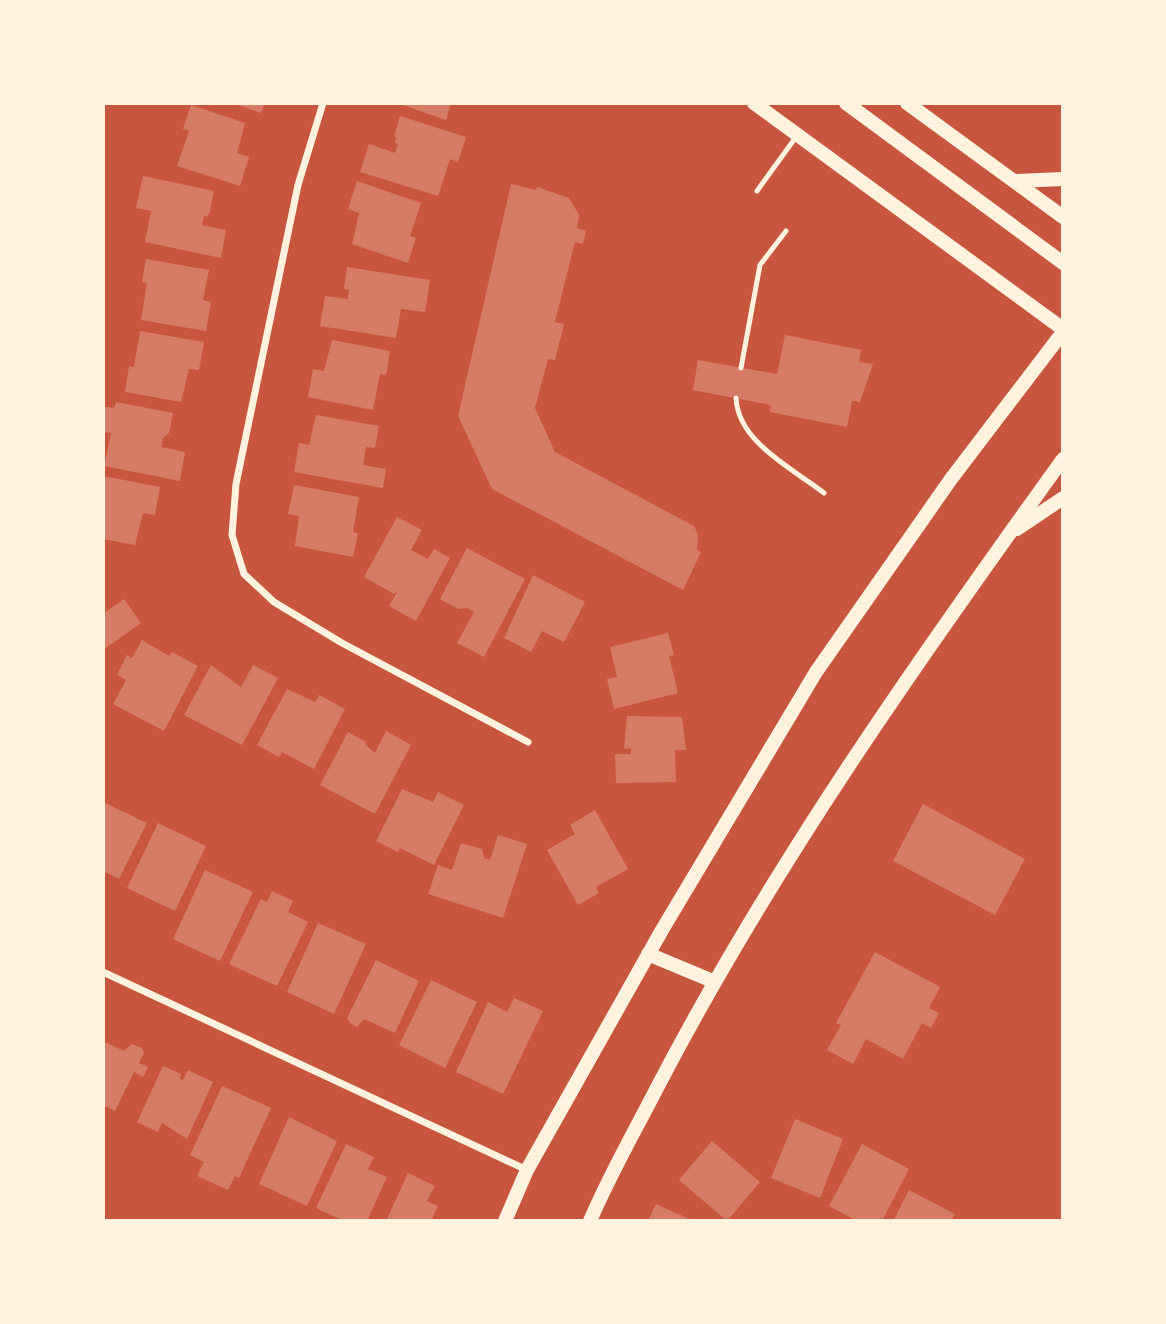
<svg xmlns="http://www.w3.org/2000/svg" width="1166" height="1324" viewBox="0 0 1166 1324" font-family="Roboto,sans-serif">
	<rect width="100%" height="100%" fill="#c8553d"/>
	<path fill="#d67c66" d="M232 103H265L261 113Z
		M397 103H451L446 120Z
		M191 105 245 123 237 153 249 157 240 186 177 166 189 131 183 129Z
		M400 116 466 137 458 162 450 159 438 196 360 172 369 144 395 153 398 144 395 143 396 137 394 136Z
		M143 176 214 191 210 212 207 217 204 216 202 225 226 230 221 258 145 242 151 211 136 208Z
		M357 181 421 203 410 236 416 238 408 263 352 244 359 213 348 209Z
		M511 184 536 190 537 187 569 198 579 215 577 228 586 231 583 244 575 242 555 322 564 324 555 360 548 359 535 408 555 452 694 526 698 535 697 550 701 552 683 590 492 489 458 416Z
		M146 259 209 270 203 300 211 302 206 331 141 320 147 283 142 282Z
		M347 267 430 280 425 312 401 309 396 338 320 326 325 296 348 299 349 290 344 289Z
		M140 331 204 342 199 370 189 369 181 402 125 392 129 366 134 367Z
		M785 335 861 350 859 362 873 364 860 402 852 401 847 427 770 412 771 405 693 390 698 360 777 374Z
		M332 340 390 351 386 375 380 374 373 410 308 397 313 369 324 371Z
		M116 402 173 413 169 433 163 438 161 447 185 452 180 481 104 466 111 433 103 432V406L114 408Z
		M316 415 379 426 375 448 366 447 363 465 386 469 383 488 294 472 299 443 309 445Z
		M103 476 160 487 155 515 143 513 135 545 103 539Z
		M294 485 359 497 353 532 358 533 353 557 295 546 299 516 288 514Z
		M397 517 422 530 411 550 428 559 434 549 450 558 416 621 389 606 398 591 394 594 364 577Z
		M467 548 525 579 484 657 457 643 474 612 467 608 458 609 440 599Z
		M533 575 585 602 564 642 542 631 531 652 504 638Z
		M124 599 141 623 103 650V614Z
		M668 633 674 655 669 656 678 693 614 709 607 679 617 677 610 647Z
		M142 640 169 656 172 652 198 666 164 731 113 704 126 680 117 675 127 655 132 658Z
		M211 665 241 687 253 665 278 678 242 745 184 715Z
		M287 689 315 702 319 695 345 709 314 769 282 752 279 757 257 745Z
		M627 716 682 717 686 750H675L676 782 616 783 615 754H631V748L624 749Z
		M386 731 411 745 375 814 320 785 348 732 366 742 365 744 375 753Z
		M402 789 433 802 438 792 464 805 434 865 400 848 398 852 376 841Z
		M103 802 147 823 119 879 103 871Z
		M923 804 1025 859 995 915 893 861Z
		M595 810 628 869 596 887 599 893 578 905 547 850 575 834 570 825Z
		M158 823 206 846 175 911 127 888Z
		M498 835 527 844 503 918 428 894 438 865 452 870 461 843 482 849 484 858 490 860Z
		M205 870 253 892 220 961 173 939Z
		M272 891 293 901 288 912 308 922 277 986 229 964 261 899 267 902Z
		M318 923 366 944 334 1014 287 992Z
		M875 952 940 987 929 1008 939 1013 931 1028 922 1023 903 1059 866 1039 853 1064 827 1050 841 1025 836 1023Z
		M376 960 419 981 395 1033 364 1019 357 1027 350 1023 347 1018Z
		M431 980 477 1002 445 1068 399 1045Z
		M514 998 543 1011 503 1094 456 1072 488 1002 507 1012Z
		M103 1041 124 1051 132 1044 142 1048 144 1053 139 1063 148 1067 143 1077 134 1072 115 1111 103 1105Z
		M163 1066 181 1074 180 1079 183 1080 188 1070 213 1082 187 1139 162 1123 158 1132 137 1122Z
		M222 1086 271 1108 239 1178 235 1176 228 1190 197 1176 204 1162 190 1155Z
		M289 1117 337 1141 307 1206 259 1184Z
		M795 1119 843 1139 820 1198 771 1178Z
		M712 1141 760 1182 727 1221 679 1180Z
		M346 1144 374 1157 368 1169 387 1177 367 1221H344L316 1208Z
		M862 1144 909 1169 882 1221H857L829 1206Z
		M408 1173 435 1186 427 1201 438 1206 431 1221H386Z
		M909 1190 955 1214 951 1221H893Z
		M656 1204 694 1221H648Z"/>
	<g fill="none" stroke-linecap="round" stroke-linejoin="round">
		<path stroke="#fff3e0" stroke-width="5" d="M757 191 796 137
			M741 368 760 265 786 231
			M736 398C738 442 792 468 824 493"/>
		<path stroke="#fff3e0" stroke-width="7" d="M323 103 298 185 236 484 232 535 244 574 274 602 342 643 528 742
			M103 972 527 1170"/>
		<path stroke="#fff3e0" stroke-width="14" d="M754 103 1063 329
			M846 103 1063 263
			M907 103 1063 217
			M1014 181 1063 179
			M1017 529 1063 498
			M648 954 715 982
			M505 1221 527 1170 662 930 816 672 951 479 1063 332
			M590 1221C610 1174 636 1129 659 1084 774 864 918 660 1063 459"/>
	</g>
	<rect width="1166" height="1324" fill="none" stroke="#fff3e0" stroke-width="210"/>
</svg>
